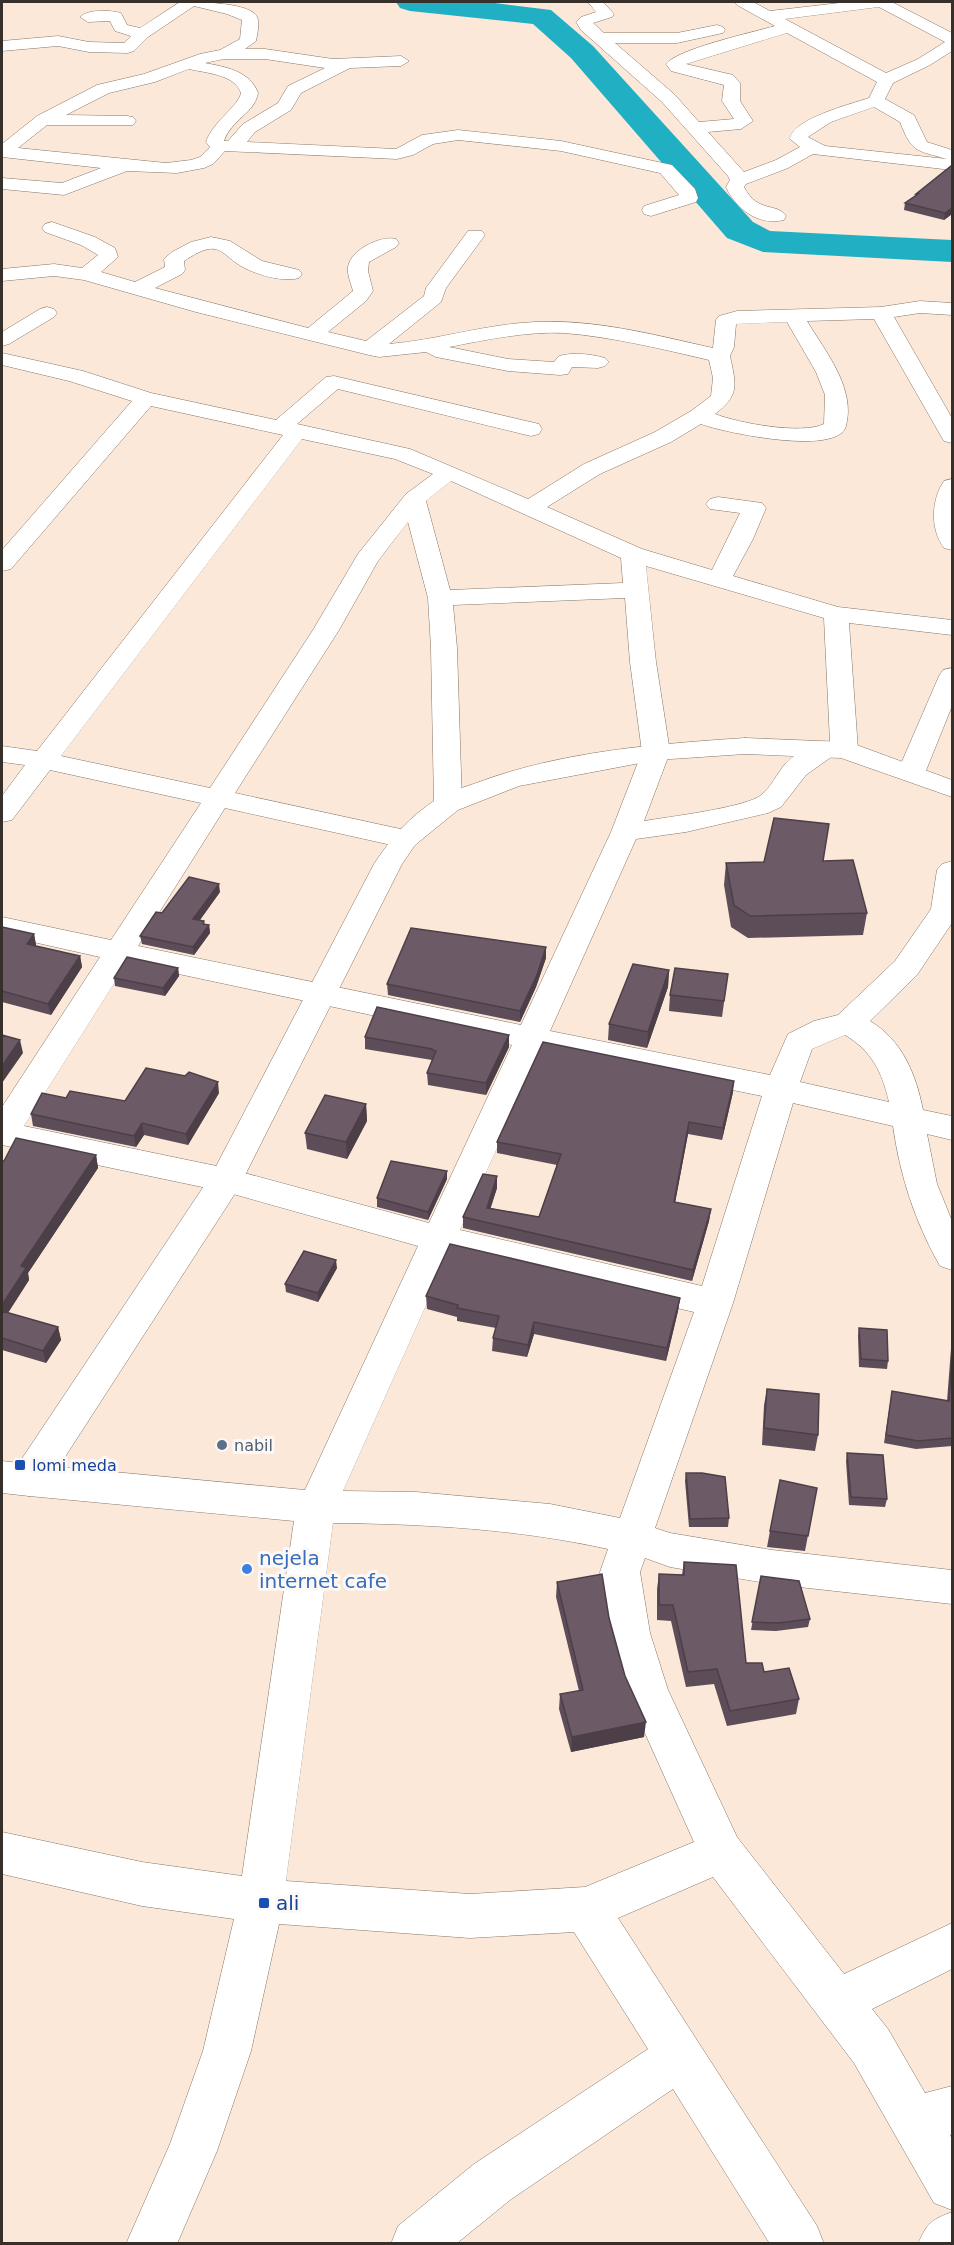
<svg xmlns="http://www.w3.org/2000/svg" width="954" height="2245" viewBox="0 0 954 2245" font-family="'DejaVu Sans',sans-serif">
	<rect width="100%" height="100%" fill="#fbe8d8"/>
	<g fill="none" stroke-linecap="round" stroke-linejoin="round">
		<path fill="#21b0c3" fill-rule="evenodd" d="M396 2H487L551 10 593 46 753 222 770 231 952 240V262L763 252 727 238 571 58 533 24 410 11 400 8Z"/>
		<g stroke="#867667" stroke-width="1">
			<path id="minor" d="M180 2C195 2 251 2 257 17 260 23 257 35 256 41L245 49H265L333 59 401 56 409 61 401 66 350 68 301 93 291 110 255 132 247 142 396 149 422 135 458 130 561 141 672 165 695 189 698 198 696 202 651 216 644 214 642 210 644 206 679 195 660 173 561 151 458 140 433 144 413 155 397 159 225 151 213 164 204 168 177 173 127 171 64 195 2 189V178L62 183 101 168 2 157V144L37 116 97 85 144 74 200 54 220 50 240 39 242 20 227 14 194 6 148 37 134 51 128 53 89 52 58 46 2 51V41L58 36 89 42 124 43 131 36 115 31 110 21 88 22 80 17C88 9 110 10 121 13L127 25 140 28ZM224 59H265L325 68 288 86 278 103 243 124 228 141H224C231 120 255 113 258 93 250 71 226 67 205 63ZM189 69C205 73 235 74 241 93 238 107 213 121 206 142L210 147 200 157 191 160 166 163 18 148 47 125H133L136 121 133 117 127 116 66 115 109 93 155 82Z
				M588 2H603L614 14 612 17 593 23 604 33H677L717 25 723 27 725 30 723 33 677 43H615L674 94 699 122 734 119 722 101 724 85 671 71 666 64C677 49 754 32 775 26L737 5 735 2H753L770 11 848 2H892L952 33V51L930 65 893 83 885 99 914 115 927 142 952 150V170L813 154 788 168 746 184 744 187C758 214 777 202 786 216L784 220C758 226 736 209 726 187L730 180 728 176 662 102 581 30 576 22 581 17 596 12ZM879 7 945 42 918 59 886 73 785 19ZM787 33 877 82 869 98C851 104 792 119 790 139L800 147 776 160 744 172 708 132 741 129 753 121 740 101V83L733 75 686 64ZM874 107 900 122C912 153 916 150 947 159L825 146 808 137 831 122Z
				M52 222 95 237 115 248 118 257 101 272 135 282 165 267 164 259 172 252 191 242 211 237 230 241 262 261 299 270 302 274 299 278C282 283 249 273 235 262 229 258 222 250 215 249 205 247 192 256 184 261L185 270 182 274 155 288 308 328 353 291C351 283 347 275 348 267 350 250 381 235 396 239L399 243 396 247 369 262 368 271 373 291 366 301 328 332 366 341 424 296 426 288 468 231H482L485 235 446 288 441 302 389 344C438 340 486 324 535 322 595 319 655 335 713 348L716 320 719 316 737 311 881 307 920 301 952 303V315L920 313 894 317 952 418V443L944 441 941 436 874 319 807 321C825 351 856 388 846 426 838 457 722 432 701 424L671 442 600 474 547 507 642 549 712 570 740 513 710 509 706 504 710 499 718 497 762 503 766 508 753 539 733 576 838 607 952 620V635L849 623 858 750 854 756 844 758 834 755 806 775 781 807 768 813 686 832 636 839 550 1031 770 1075 788 1034 814 1021 838 1015 895 961 931 909 937 870 942 864 952 861V923L917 975 870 1021C902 1040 916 1074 923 1110L952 1116V1140L927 1134 937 1184 952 1221V1270L940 1266C915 1222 900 1176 893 1126L793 1103 733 1303 655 1528 670 1533 772 1550 952 1570V1604L772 1584 670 1567 645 1558 640 1572 650 1633 668 1690 737 1837 844 1974 952 1923V1969L872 2009 888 2029 925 2093 952 2086V2134L950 2135 952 2139V2210L934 2203 854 2063 713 1877 618 1918 817 2226 824 2244H770L673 2089 510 2200 456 2244H391L398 2226 474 2164 648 2049 574 1932 470 1938 279 1924 251 2051 217 2151 177 2244H126L170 2144 203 2051 234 1919 142 1906 2 1874V1832L142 1862 242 1876 294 1521 29 1496 15 1491 10 1480 15 1469 29 1464 305 1490 418 1246 226 1192 2 1145V1107L100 957 2 935V917L111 940 201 803 50 770 12 820 2 822V796L25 765 2 762V746L37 751 283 435 151 406 11 569 2 571V550L132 401 69 381 2 365V353L83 371 151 393 276 420 326 377 334 376 539 424 542 429 539 434 531 436 338 389 297 424 410 449 528 499 584 464 655 432 691 411 711 396 713 378 709 360C662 349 613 337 564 333 529 331 484 340 449 347L508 359 554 362 559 356C573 352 591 354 605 358L609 362 605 366 598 368 572 367 568 374 560 375 508 371 436 357 426 352 379 357 369 355 196 312 84 280 54 276 2 281V269L54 264 82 268 98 255 81 245 45 232 42 228 45 224ZM787 322 816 372 825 395 824 424C802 435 738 423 715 414 740 395 736 385 730 356L734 347 736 324ZM302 439 395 459 433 474 406 494 358 554 313 630 210 788 61 756ZM451 481 621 558 623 583 450 590 426 501ZM408 522 428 598 431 648 434 804 438 810 448 812 458 810 462 804 457 648 453 605 625 598 630 662 642 752 611 832 521 1025 138 946 225 808 405 848 415 845 419 839 415 833 405 830 235 793 339 630 378 561ZM646 566 824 618 830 742C816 739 796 754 786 763 777 773 771 788 760 796 742 808 668 817 644 821L670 752 656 662ZM127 963 512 1045 429 1223 226 1168 24 1126ZM845 1035C872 1051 882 1072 889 1102L800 1082 812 1049ZM541 1051 762 1096 702 1286 460 1230ZM449 1254 694 1312 620 1518 550 1504 416 1492 343 1491ZM333 1523C427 1524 517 1529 608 1549L600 1572 610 1633 626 1691 694 1842 585 1887 470 1894 286 1881Z
				M47 307 54 309 57 313 54 317 9 344 2 346V332L40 309Z
				M952 479V550L944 548C930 529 931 500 944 481Z
				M952 668V706L925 773 921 779 911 781 901 779 897 773 939 676 943 670Z
				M952 2212V2244H918C927 2223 931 2220 952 2212Z"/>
		</g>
		<g stroke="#867667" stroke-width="1">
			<path id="tertiary" d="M745 738 844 742 854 744 952 780V797L841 758 745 754 656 760 519 786 458 810 415 845 402 864 238 1189 43 1491 29 1496 2 1493V1461L19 1463 212 1174 374 864C391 838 410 816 437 799 449 791 466 787 479 782 563 751 656 744 745 738Z"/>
		</g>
		<use href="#minor" fill="#fff" fill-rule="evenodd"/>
		<use href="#tertiary" fill="#fff" fill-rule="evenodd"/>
	</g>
	<path fill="#5d4d59" d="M952 166V214L944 220 904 210 905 203 916 196V194Z
		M823 861 867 913 863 935 748 938 731 927 724 885 726 863Z
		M220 892 200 920 204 921V924L209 925 210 933 194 955 142 944 140 936 162 913Z
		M2 927 34 934 36 945V946L80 956 82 967 51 1015 2 1002Z
		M546 947V958L536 987 520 1022 388 995 387 984Z
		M178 968 179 976 165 996 115 986 114 978Z
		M669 970 668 987 647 1048 608 1040 609 1024Z
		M728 974 722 1017 669 1011 670 995Z
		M509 1035V1047L486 1095 428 1085 427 1073 432 1060 365 1049V1037Z
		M733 1092 722 1140 688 1134 675 1202 711 1209 709 1221 692 1281 463 1228V1217L497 1176V1188L490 1208 539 1217 557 1165 497 1153V1142Z
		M219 1093 188 1145 144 1135 136 1147 33 1126 31 1114 125 1101Z
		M366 1104 367 1121 347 1159 307 1149 305 1133Z
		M96 1155 98 1168 28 1273 29 1280 8 1313 58 1327 61 1340 46 1363 2 1350V1161Z
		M447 1179 428 1220 377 1207V1198Z
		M337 1268 318 1302 286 1292 285 1284Z
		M426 1296 680 1298 678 1311 666 1361 534 1334 527 1357 492 1351 493 1338 496 1328 457 1321V1317L427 1309Z
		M859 1328 888 1361 887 1369 859 1367 858 1336Z
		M952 1344V1446L916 1449 884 1443 892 1391 947 1401 951 1349Z
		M767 1389 818 1435 815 1451 762 1445 764 1405Z
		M847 1453 887 1499 885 1507 849 1505 846 1461Z
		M686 1473 729 1518 728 1527H689L685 1481Z
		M817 1488 805 1551 767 1547 770 1531Z
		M684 1562 746 1663 764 1672 799 1699 796 1714 727 1726 714 1684 686 1687 671 1621 657 1620V1589L659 1574 682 1575Z
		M761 1576 810 1619 808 1627 776 1631 751 1630Z
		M557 1582 609 1618 625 1676 644 1737 571 1752 559 1709 560 1694 579 1691 556 1597Z"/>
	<path fill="#4c3f48" d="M952 208V214L944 220 945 213Z
		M219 884 220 892 194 928 193 919Z
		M204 921 205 930 209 925 210 933 194 955 193 947Z
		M34 934 36 945 29 956 27 944Z
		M546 947V958L536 987 520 1022V1011Z
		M80 956 82 967 51 1015 48 1004Z
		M178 968 179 976 165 996 163 988Z
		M669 970 668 987 647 1048 648 1032Z
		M509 1035V1047L486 1095V1083Z
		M20 1040 23 1053 2 1083V1066Z
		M734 1081 733 1092 722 1140 723 1128Z
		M218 1082 219 1093 188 1145 186 1134Z
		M366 1104 367 1121 347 1159 346 1142Z
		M689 1122 688 1134 673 1214 674 1202Z
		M142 1123 144 1135 136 1147 134 1136Z
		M96 1155 98 1168 28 1273 29 1280 2 1322V1305L21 1266Z
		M447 1171V1179L428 1220V1212Z
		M497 1176V1188L487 1220V1208Z
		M711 1209 709 1221 692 1281 693 1270Z
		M336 1260 337 1268 318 1302V1293Z
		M680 1298 678 1311 666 1361 667 1348Z
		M534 1322V1334L527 1357 528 1345Z
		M58 1327 61 1340 46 1363 43 1351Z
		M646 1722 644 1737 571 1752 572 1737Z"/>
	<path fill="#6c5a67" stroke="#4c3f48" stroke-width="1.5" d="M951 166H952V208L945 213 905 203 918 194H916Z
		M774 818 829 824 823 861 853 860 867 913 750 916 734 905 726 863 764 862Z
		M189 877 219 884 193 919 204 921 203 924 209 925 193 947 140 936 156 912 162 913Z
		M2 927 34 934 27 944 80 956 48 1004 2 991Z
		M411 928 546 947 537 975 520 1011 387 984Z
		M127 957 178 968 163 988 114 978Z
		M633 964 669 970 648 1032 609 1024Z
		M675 968 728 974 724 1001 670 995Z
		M377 1007 509 1035 486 1083 427 1073 436 1051 432 1050V1049L365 1037Z
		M2 1035 20 1040 2 1066Z
		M543 1042 734 1081 723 1128 689 1122 674 1202 711 1209 693 1270 463 1217 483 1174 497 1176 487 1208 539 1217 561 1154 497 1142Z
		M146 1068 185 1076 189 1072 218 1082 186 1134 142 1123 134 1136 31 1114 42 1093 66 1098 70 1091 125 1101Z
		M325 1095 366 1104 346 1142 305 1133Z
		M16 1138 96 1155 21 1266 26 1268 2 1305V1161H4Z
		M391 1161 447 1171 428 1212 377 1198Z
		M450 1244 680 1298 667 1348 534 1322 528 1345 493 1338 499 1316 457 1308 458 1305 426 1296Z
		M304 1251 336 1260 318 1293 285 1284Z
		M2 1311 58 1327 43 1351 2 1338Z
		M859 1328 887 1330 888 1361 861 1359Z
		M952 1351V1438L918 1441 886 1435 892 1391 949 1401Z
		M767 1389 819 1394 818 1435 764 1428Z
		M847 1453 883 1455 887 1499 851 1497Z
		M686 1473H702L725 1477 729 1518 690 1519Z
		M780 1480 817 1488 808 1536 770 1531Z
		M684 1562 736 1565 746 1663H762L764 1672 789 1668 799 1699 730 1711 717 1669 688 1672 673 1605H659V1574L684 1575Z
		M602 1574 609 1618 625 1676 646 1722 572 1737 560 1694 583 1690 557 1582Z
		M761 1576 799 1581 810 1619 778 1623 752 1622Z"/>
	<circle fill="#5c6f8a" stroke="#fcf8f5" stroke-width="2" cx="222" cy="1445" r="6"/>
	<g fill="#1a4fb4" stroke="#fcf8f5" stroke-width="2">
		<rect x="14" y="1459" width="12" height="12" rx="3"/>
		<rect x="258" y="1897" width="12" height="12" rx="3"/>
	</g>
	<circle fill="#3f7fe0" stroke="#fcf8f5" stroke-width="2" cx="247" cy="1569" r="6"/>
	<g text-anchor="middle" stroke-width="6" stroke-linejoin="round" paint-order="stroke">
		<g font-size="16" fill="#4e5e75" stroke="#fcf8f5" text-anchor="start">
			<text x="234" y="1451">nabil</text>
		</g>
		<g font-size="16" fill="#164399" stroke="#fcf8f5" text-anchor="start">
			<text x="32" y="1471">lomi meda</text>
		</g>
		<g font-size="20" fill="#366cbe" stroke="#fcf8f5" text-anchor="start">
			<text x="259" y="1565">nejela<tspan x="259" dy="23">internet cafe</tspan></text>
		</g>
		<g font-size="20" fill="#164399" stroke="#fcf8f5" text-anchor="start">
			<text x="276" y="1910">ali</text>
		</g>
	</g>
	<rect width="954" height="2245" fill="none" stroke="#37302a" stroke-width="6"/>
</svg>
